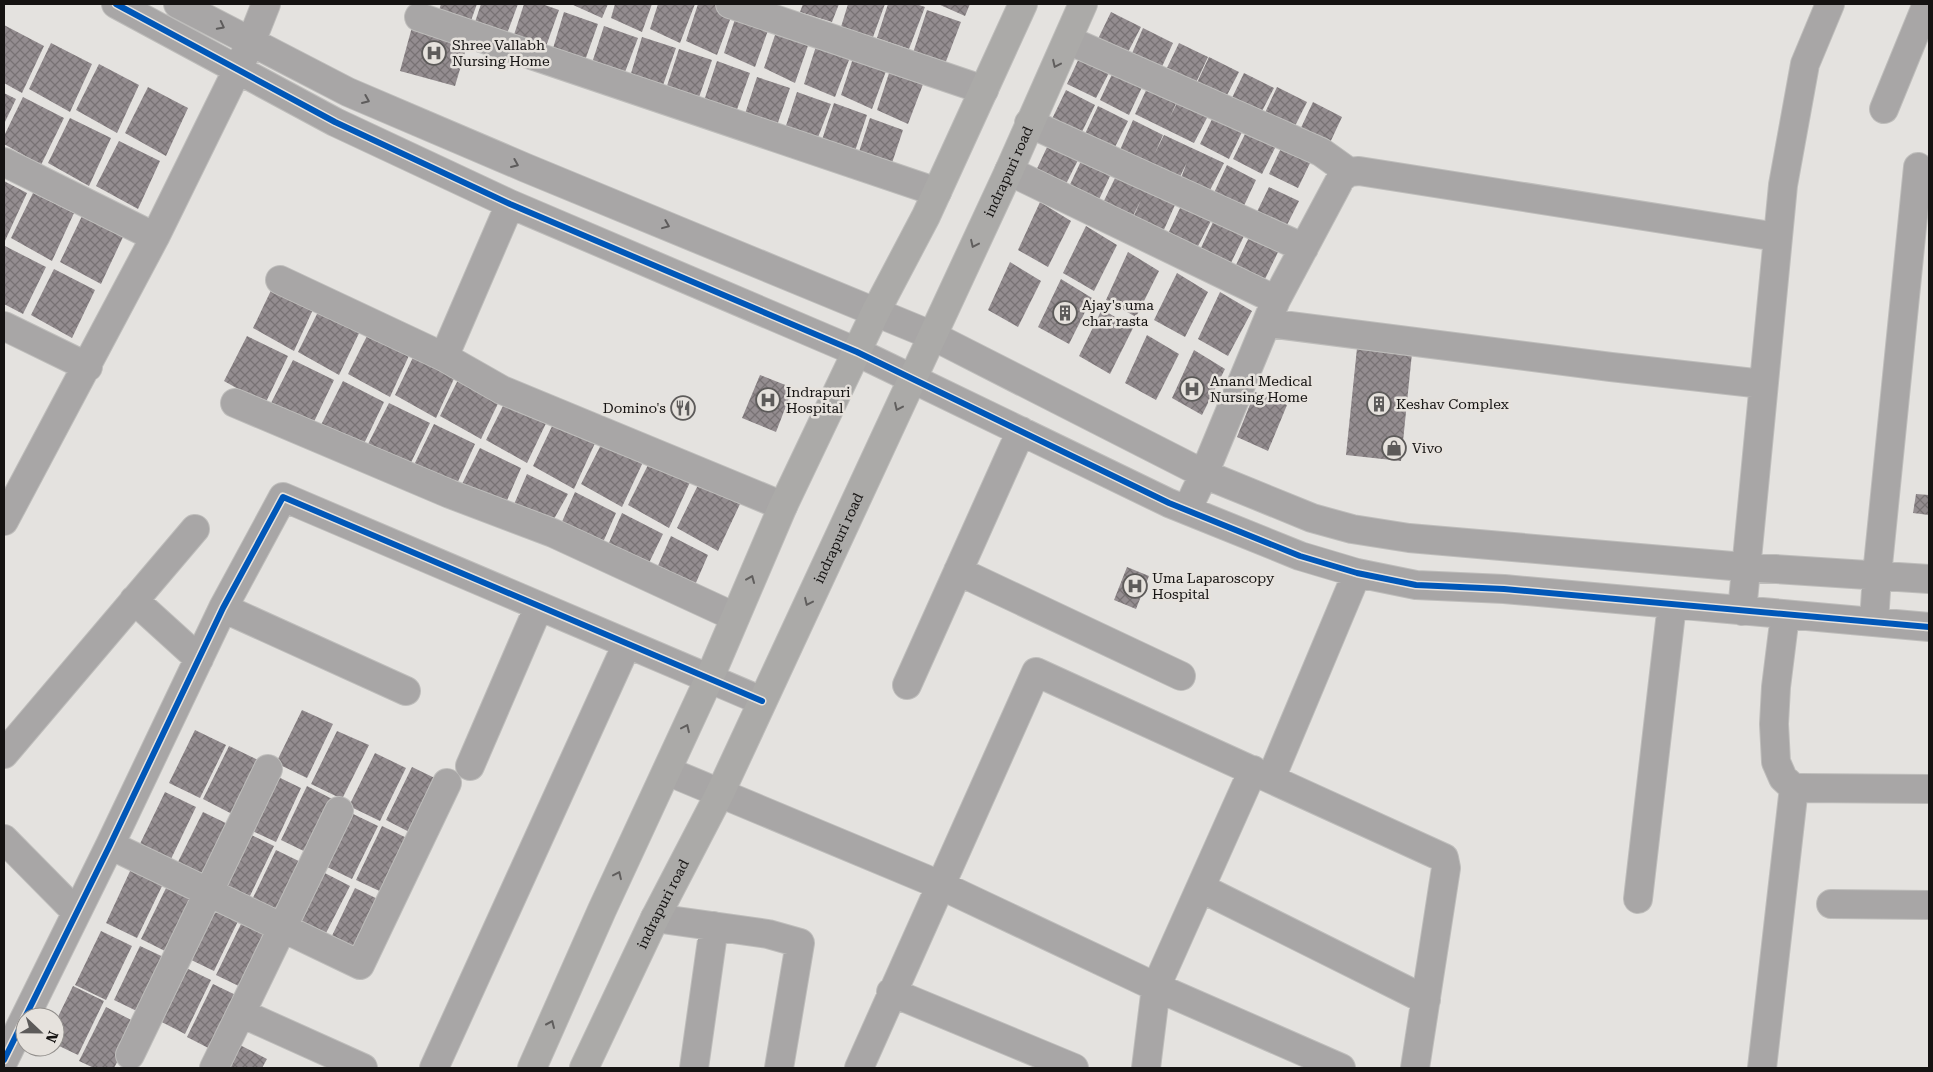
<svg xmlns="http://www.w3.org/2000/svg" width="1933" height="1072" viewBox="0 0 1933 1072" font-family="'Roboto Serif',serif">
	<defs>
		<pattern id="building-cross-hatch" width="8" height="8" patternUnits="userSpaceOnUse" patternTransform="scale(1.25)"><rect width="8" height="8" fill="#948d90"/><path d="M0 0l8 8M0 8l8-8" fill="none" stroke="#787274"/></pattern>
	</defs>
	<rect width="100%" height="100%" fill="#e4e2df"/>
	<path fill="url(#building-cross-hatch)" d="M441 4H477L469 26 437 16Z
		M481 4H518L505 39 473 28Z
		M524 4H542L559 10 544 52 512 41Z
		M571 4H608L602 18Z
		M615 4H652L642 32 611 18Z
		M658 4H695L680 43 650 29Z
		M698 4H718L734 9 717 55 686 41Z
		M803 4H839L832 22 800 12Z
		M848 4H885L873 37 841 27Z
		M888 4H916L925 7 909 49 877 38Z
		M938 4H970L965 16Z
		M738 10 771 22 755 67 724 53Z
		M927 10 961 22 945 64 913 53Z
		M564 12 598 24 583 66 551 55Z
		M1111 12 1141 27 1126 56 1097 41Z
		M4 25 44 46 22 93 4 83Z
		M604 26 638 38 622 80 590 69Z
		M778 26 811 37 795 83 764 68Z
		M412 27 468 42 455 86 400 71Z
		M1143 28 1173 43 1159 73 1130 58Z
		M642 37 676 48 661 91 629 80Z
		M818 40 852 52 835 97 804 84Z
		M51 43 92 64 70 112 29 89Z
		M1179 43 1208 57 1194 87 1165 72Z
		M679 49 712 60 697 103 665 92Z
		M855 52 889 63 872 109 841 95Z
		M1081 54 1111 69 1096 98 1067 84Z
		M1209 57 1239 72 1224 101 1195 87Z
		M717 61 750 73 735 115 703 104Z
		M99 64 139 85 117 133 76 110Z
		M891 67 925 79 908 124 877 110Z
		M1114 70 1143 85 1129 115 1100 100Z
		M1244 73 1274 88 1259 117 1230 102Z
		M757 77 790 88 775 131 743 120Z
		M1149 84 1178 99 1170 117 1179 99 1209 114 1194 143 1135 114Z
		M148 87 188 108 166 156 125 133Z
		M1277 87 1307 102 1292 132 1263 117Z
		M1066 90 1095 105 1081 134 1052 119Z
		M797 92 831 104 815 145 783 135Z
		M4 93 16 99 4 124Z
		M23 97 64 118 41 165 4 144V136Z
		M1313 102 1342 117 1328 147 1299 132Z
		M834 103 867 115 853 157 820 146Z
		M1098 106 1128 121 1113 151 1084 136Z
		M1214 115 1243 130 1229 159 1200 144Z
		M70 118 111 138 89 186 48 163Z
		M870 118 903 130 889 172 856 161Z
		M1133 120 1163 135 1155 153 1164 135 1224 163 1209 192 1181 178 1187 162 1179 179 1120 150Z
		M1247 130 1277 144 1262 174 1233 159Z
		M119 141 160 161 138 209 96 186Z
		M1283 144 1312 159 1298 188 1269 174Z
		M1048 145 1078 160 1063 190 1034 175Z
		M1081 161 1110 176 1096 206 1067 191Z
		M1227 165 1256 180 1242 210 1213 195Z
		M1116 176 1175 205 1162 234 1132 220 1141 200 1131 220 1102 205Z
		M4 181 27 193 4 243Z
		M1269 187 1299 201 1284 231 1255 216Z
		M33 193 74 213 52 261 11 238Z
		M1040 202 1071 221 1048 267 1018 250Z
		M1181 206 1211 221 1196 250 1167 236Z
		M82 216 123 237 101 284 60 262Z
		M1214 220 1244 236 1230 265 1200 250Z
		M1086 226 1117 245 1094 291 1063 273Z
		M1250 235 1279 250 1265 279 1236 265Z
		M5 246 46 267 23 314 4 304Z
		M1128 252 1159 271 1136 317 1106 300Z
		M1010 262 1041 281 1018 327 988 310Z
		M54 269 95 290 72 338 31 315Z
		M1177 273 1208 292 1185 337 1154 320Z
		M1061 279 1092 298 1069 344 1038 327Z
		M275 282 316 303 294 351 253 328Z
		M1220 292 1252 311 1228 356 1198 339Z
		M321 306 362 327 339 375 298 352Z
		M1102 309 1133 328 1110 374 1079 356Z
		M371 328 412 349 390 397 348 374Z
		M1147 335 1179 354 1156 400 1125 383Z
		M247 336 288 356 265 404 224 381Z
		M1357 348 1412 353 1401 461 1346 455Z
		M417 349 458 370 436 418 395 395Z
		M1194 350 1225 369 1202 415 1172 398Z
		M293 360 334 380 311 428 270 405Z
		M463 370 504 391 481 439 440 416Z
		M760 375 793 388 776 432 742 418Z
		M343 381 384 402 361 450 320 427Z
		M1255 392 1287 405 1268 451 1237 437Z
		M509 394 550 415 527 463 486 440Z
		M389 403 430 423 407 471 366 448Z
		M555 420 596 441 574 489 533 466Z
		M434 424 475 444 455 488 412 469Z
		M604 439 644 460 622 507 581 484Z
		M480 448 521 468 505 505 460 488Z
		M651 459 691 480 669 528 628 505Z
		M527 474 568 494 550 526 512 509Z
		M699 483 740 504 718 551 677 528Z
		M575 492 616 513 600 549 558 531Z
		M1916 494 1929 495V515L1913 513Z
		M622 513 663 534 646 569 605 552Z
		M671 536 708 555 695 585 657 568Z
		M1127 567 1149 576 1136 609 1114 600Z
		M302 710 333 724 307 778 276 763Z
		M195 730 226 745 200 798 169 783Z
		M337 731 369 745 342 799 311 784Z
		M229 746 260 761 234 815 203 799Z
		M375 753 406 768 380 821 349 806Z
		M412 767 443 782 417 836 386 820Z
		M270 773 301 788 276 842 244 827Z
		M307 786 338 802 312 855 281 840Z
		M165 792 196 807 170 861 139 846Z
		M347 811 378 826 352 879 321 864Z
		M203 812 234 827 207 881 176 866Z
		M382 826 413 841 388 895 356 880Z
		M243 831 274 846 248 900 217 885Z
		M276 850 307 865 281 919 250 904Z
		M131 869 163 884 137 938 106 923Z
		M319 870 350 886 323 939 292 924Z
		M167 886 198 901 171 954 141 939Z
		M355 888 386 903 360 957 329 942Z
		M209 902 240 917 214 971 183 956Z
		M242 922 273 936 247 990 216 975Z
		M101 931 132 946 106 1000 75 985Z
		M140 946 172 961 145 1015 114 1000Z
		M180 965 211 980 185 1034 154 1018Z
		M213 984 244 999 218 1053 187 1037Z
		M73 986 104 1001 78 1055 55 1044V1023Z
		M106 1007 137 1023 114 1068H94L79 1061Z
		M236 1043 267 1059 262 1068H223Z"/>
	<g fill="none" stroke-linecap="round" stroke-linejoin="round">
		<g stroke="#bebdbb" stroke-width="30">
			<path id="minor" d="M116 4 335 122 510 204 857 352 1169 503 1300 556 1357 573 1416 585 1504 589 1929 627
				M178 4 348 92 526 168 931 335 1204 474 1312 518 1352 529 1409 538 1744 567 1929 579
				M730 4 984 90
				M419 17 937 192
				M1068 40 1321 152 1349 172
				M1884 109 1927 4
				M1029 123 1304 248
				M4 162 155 237
				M1009 171 1276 300
				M280 280 444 357 502 390 783 506
				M1268 323 1611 367 1763 384
				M4 326 88 367
				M444 357 510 204
				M235 403 450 494 553 533 735 617
				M1187 510 1204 474 1276 300 1341 178 1349 172 1359 171 1777 237
				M4 521 155 237 251 42 266 4
				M958 571 1181 676
				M134 600 199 659
				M223 608 406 691
				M1742 611 1783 185 1805 64 1830 4
				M1785 615 1776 687 1774 724 1776 762 1783 778 1796 790
				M1874 622 1877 575 1918 167
				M907 685 1021 431
				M4 754 195 529
				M470 766 539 606
				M667 771 940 885 1156 987 1341 1068
				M1271 778 1357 573
				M4 839 76 912
				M110 845 360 965 447 783
				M1201 888 1426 1000
				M1638 899 1672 604
				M1831 904 1929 905
				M655 918 768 934 800 943 779 1068
				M891 992 1074 1068
				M241 1013 339 811
				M130 1055 268 769
				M4 1060 110 845 223 608 283 497 762 701
				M214 1068 241 1013 363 1068
				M434 1068 627 644
				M694 1068 714 926
				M859 1068 1036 672 1444 858 1446 868 1415 1068
				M1146 1068 1156 987 1253 770
				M1762 1068 1793 796 1796 790 1800 788 1929 789"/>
		</g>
		<g stroke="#bebdbb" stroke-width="30">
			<g id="major">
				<path d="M532 1068 602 910 709 679 783 506 876 311 926 216 1023 4"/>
				<path id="s1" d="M584 1068 655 918 720 793 1009 171 1083 4"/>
			</g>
		</g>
		<use href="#minor" stroke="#a8a6a6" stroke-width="28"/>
		<use href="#major" stroke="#abaaa8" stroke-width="28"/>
		<g stroke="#e6e2dd" stroke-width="9">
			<path id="cycleway" d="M116 4 335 122 510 204 857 352 1169 503 1300 556 1357 573 1416 585 1504 589 1929 627
				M4 1060 110 845 223 608 283 497 762 701"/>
		</g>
		<use href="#cycleway" stroke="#0057b8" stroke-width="6"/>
	</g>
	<defs><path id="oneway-chevron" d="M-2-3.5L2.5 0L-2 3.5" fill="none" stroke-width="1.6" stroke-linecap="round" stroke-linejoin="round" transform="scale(1.25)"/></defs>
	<g stroke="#5e5c5c">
		<use href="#oneway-chevron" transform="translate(221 26) rotate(27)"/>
		<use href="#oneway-chevron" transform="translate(366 100) rotate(23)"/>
		<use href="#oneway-chevron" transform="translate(515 164) rotate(23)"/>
		<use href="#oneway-chevron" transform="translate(666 225) rotate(22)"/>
	</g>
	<g stroke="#605e5d">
		<use href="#oneway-chevron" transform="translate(1056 64) rotate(115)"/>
		<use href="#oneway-chevron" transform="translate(974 244) rotate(115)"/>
		<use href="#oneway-chevron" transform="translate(898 407) rotate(115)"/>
		<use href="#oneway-chevron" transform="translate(751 579) rotate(-67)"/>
		<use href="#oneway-chevron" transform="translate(808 602) rotate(115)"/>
		<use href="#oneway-chevron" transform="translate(686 728) rotate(-65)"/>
		<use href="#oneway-chevron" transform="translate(618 875) rotate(-65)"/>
		<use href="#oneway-chevron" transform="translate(551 1024) rotate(-66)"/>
	</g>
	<defs>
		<g id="hospital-ring" transform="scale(1.25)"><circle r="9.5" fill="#e6e2dd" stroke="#5d5b5a" stroke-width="1.5"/><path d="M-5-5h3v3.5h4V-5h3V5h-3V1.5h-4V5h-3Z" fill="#5d5b5a"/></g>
		<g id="building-ring" transform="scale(1.25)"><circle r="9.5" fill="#e6e2dd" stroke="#5d5b5a" stroke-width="1.5"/><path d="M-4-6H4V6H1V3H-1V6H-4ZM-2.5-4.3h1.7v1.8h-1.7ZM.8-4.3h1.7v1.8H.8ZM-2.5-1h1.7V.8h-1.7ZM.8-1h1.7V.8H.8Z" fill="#5d5b5a"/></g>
		<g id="restaurant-ring" transform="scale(1.25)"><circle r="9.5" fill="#e6e2dd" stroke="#5d5b5a" stroke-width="1.5"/><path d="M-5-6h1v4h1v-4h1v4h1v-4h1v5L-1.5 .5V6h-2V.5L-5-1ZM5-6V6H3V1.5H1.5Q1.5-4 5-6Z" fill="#5d5b5a"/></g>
		<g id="shop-ring" transform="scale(1.25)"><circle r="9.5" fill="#e6e2dd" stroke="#5d5b5a" stroke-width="1.5"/><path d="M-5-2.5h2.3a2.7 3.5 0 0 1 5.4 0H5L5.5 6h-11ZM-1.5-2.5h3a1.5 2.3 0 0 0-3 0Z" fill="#5d5b5a"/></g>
	</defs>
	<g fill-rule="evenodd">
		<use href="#hospital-ring" x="434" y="53"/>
		<use href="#building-ring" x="1065" y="313"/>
		<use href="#hospital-ring" x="1192" y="389"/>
		<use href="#hospital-ring" x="768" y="400"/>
		<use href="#building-ring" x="1379" y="404"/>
		<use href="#restaurant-ring" x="683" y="408"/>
		<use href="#shop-ring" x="1394" y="448"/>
		<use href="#hospital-ring" x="1135" y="586"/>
	</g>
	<g text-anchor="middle" stroke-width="5" stroke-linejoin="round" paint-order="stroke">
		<g font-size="14" fill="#151312" stroke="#e6e2dd" text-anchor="start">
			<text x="452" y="50">Shree Vallabh<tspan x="452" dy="16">Nursing Home</tspan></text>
			<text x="1082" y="310">Ajay's uma<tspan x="1082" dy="16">char rasta</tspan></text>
			<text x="1210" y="386">Anand Medical<tspan x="1210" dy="16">Nursing Home</tspan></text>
			<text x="786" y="397">Indrapuri<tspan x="786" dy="16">Hospital</tspan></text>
			<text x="1396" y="409">Keshav Complex</text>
			<text x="666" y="413" text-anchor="end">Domino's</text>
			<text x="1412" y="453">Vivo</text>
			<text x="1152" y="583">Uma Laparoscopy<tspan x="1152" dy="16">Hospital</tspan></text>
		</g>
		<g font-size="14" fill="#151312" stroke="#e6e2dd">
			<text dy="5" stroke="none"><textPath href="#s1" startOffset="992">indrapuri road</textPath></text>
			<text dy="5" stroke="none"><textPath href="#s1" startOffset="588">indrapuri road</textPath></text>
			<text dy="5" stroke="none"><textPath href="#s1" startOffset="182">indrapuri road</textPath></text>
		</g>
	</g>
	<rect width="1933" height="1072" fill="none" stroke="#151312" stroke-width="10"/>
	<g transform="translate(40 1032) rotate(112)"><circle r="24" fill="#e6e2dd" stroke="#928f8c"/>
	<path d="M0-4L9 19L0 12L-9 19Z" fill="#5d5b5a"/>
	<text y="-8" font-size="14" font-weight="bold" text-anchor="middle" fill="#151312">N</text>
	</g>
</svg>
